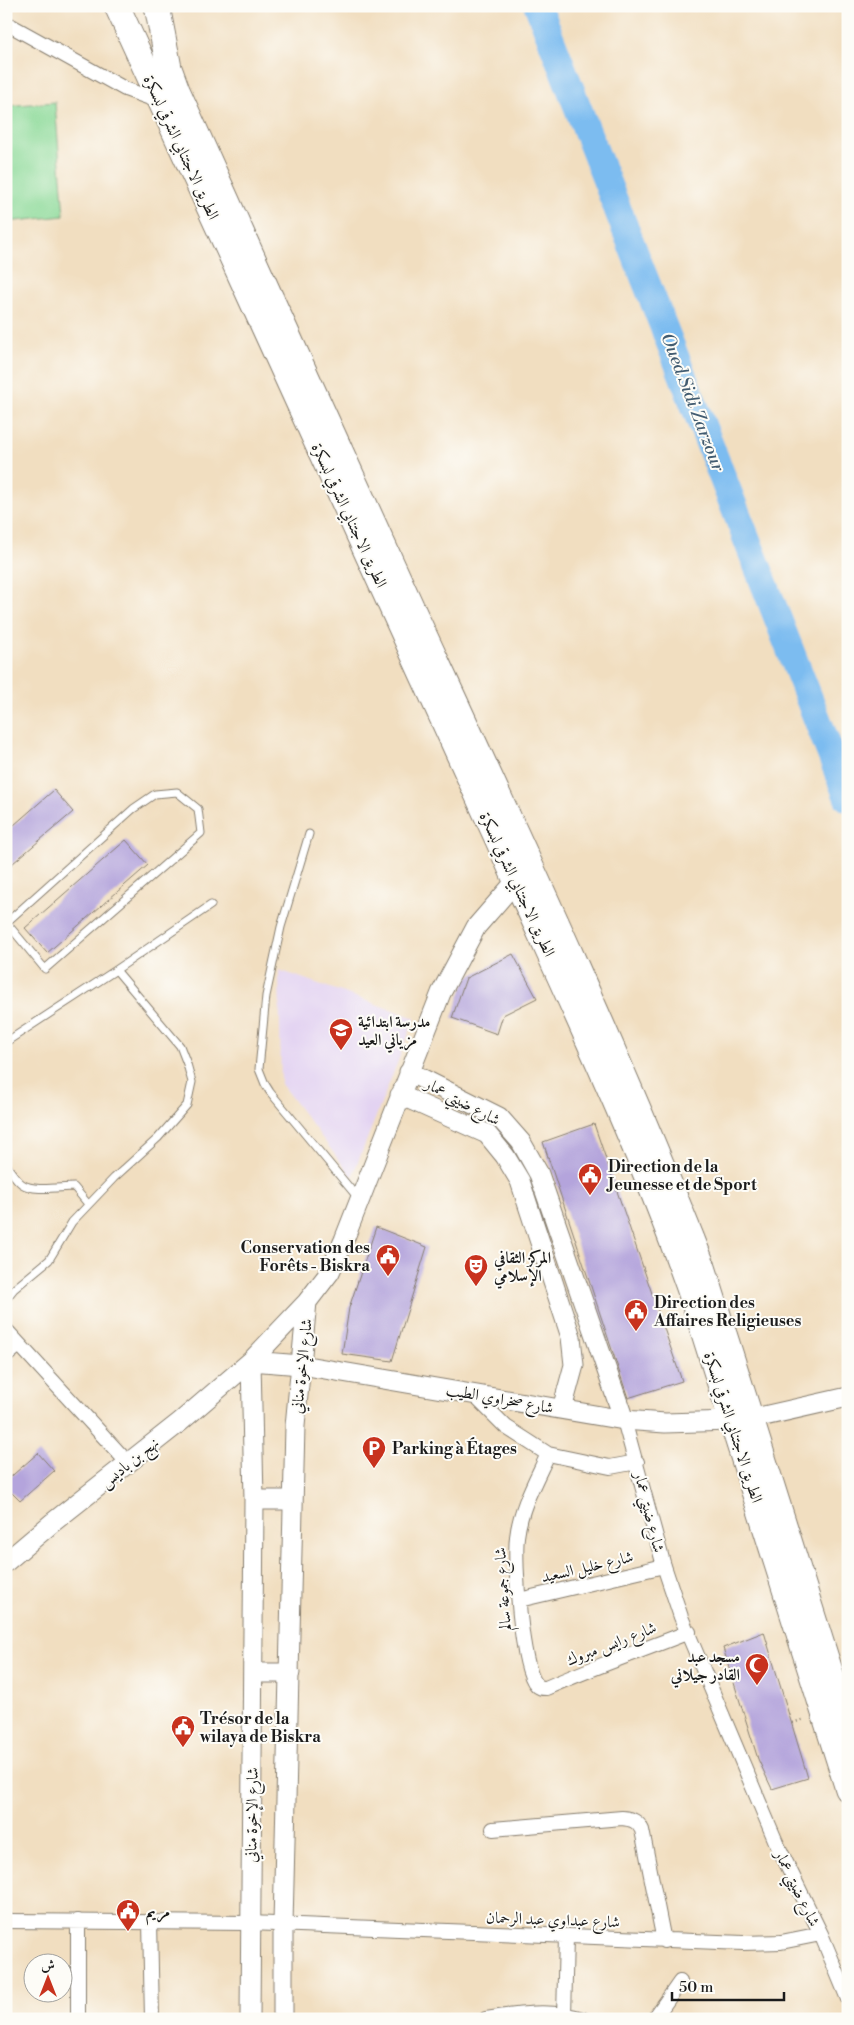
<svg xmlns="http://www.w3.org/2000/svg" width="854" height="2025" viewBox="0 0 854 2025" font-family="'Libre Bodoni',Amiri,serif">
	<rect width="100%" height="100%" fill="#fdfcf7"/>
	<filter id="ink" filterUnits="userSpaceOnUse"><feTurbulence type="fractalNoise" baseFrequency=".02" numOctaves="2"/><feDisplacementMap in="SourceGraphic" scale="10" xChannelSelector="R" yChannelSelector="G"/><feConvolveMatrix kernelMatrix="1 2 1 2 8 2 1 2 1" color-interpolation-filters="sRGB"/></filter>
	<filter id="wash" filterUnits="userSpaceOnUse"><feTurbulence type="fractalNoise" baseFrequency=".0096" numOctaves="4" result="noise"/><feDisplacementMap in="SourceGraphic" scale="20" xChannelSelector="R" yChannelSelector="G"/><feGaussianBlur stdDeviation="1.12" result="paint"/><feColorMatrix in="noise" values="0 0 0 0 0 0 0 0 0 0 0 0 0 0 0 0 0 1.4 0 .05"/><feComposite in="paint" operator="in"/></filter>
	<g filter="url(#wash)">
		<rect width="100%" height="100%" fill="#f1dec0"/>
		<path fill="#e3d3f2" d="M279 970 415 1018 352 1177 281 1084Z"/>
		<path fill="#8ad997" stroke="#537a5a" d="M55 102 64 216 6 222V106Z"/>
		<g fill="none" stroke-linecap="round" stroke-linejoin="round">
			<path stroke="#7cbcf0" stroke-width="28" d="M538 6 848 798"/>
		</g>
		<g id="blocks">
			<path fill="#b4a4dc" d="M54 790 73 812 6 869V832Z
				M126 840 148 865 47 953 25 928Z
				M513 954 537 998 503 1015 497 1034 452 1018 466 978Z
				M594 1124 682 1381 628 1398 543 1142Z
				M376 1227 427 1247 392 1361 342 1354 349 1308Z
				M38 1453 54 1471 20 1501 6 1487V1481Z
				M764 1632 808 1778 772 1789 758 1759 723 1648Z"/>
		</g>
	</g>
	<g filter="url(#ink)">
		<use href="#blocks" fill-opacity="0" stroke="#867d6e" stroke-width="1"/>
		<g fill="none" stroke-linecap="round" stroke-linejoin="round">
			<g stroke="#867d6e" stroke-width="9">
				<path id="lane" d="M309 834 281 927 266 996 259 1069 265 1084 270 1092 358 1198
					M6 922 45 969 201 833 198 809 177 792 155 794 133 809 7 922
					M6 1042 116 970 211 905
					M6 1165C11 1171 16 1180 22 1184 34 1192 59 1187 74 1187L88 1204
					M6 1299 14 1289 49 1260 72 1222 114 1178 158 1138 187 1105 192 1082 187 1064 180 1046 116 970"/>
			</g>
			<g stroke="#867d6e" stroke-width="16">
				<path id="street" d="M6 23 125 89 150 98 161 100
					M6 1330 128 1463
					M6 1356 19 1345
					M472 1393 506 1427 548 1454 610 1467 637 1462
					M624 1420 664 1566 681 1617 776 1842 821 1934 848 1999
					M548 1454C536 1480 520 1508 517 1537 514 1561 521 1668 536 1684 539 1688 542 1688 546 1688 593 1667 641 1651 689 1632
					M519 1600 664 1566
					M493 1829 622 1818C632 1819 638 1821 642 1830L664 1941
					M6 1921 250 1923 743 1943 781 1942 821 1934
					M78 1921V2019
					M150 1921 152 2019
					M564 2016 566 1937
					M486 2019C517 2014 552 2009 583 2019
					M654 2019 680 1982"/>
			</g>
			<g stroke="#867d6e" stroke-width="21">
				<path id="secondary" d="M409 1072 499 1117 521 1142 539 1174 624 1420
					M400 1095 487 1134 505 1156 520 1181 571 1337 574 1365 562 1409
					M254 1500H293
					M6 1562 52 1523 180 1422 251 1361 301 1365 624 1420 665 1423 731 1421 751 1419 848 1397
					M253 1673H290
					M250 2019 254 1500 251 1361 307 1302 330 1272 344 1240 441 993 476 927 516 881
					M283 2019V1924L295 1426 307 1302"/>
			</g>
			<g stroke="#867d6e" stroke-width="27">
				<path id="highway" d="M117 6C243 283 371 558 496 836 566 993 642 1148 697 1311L848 1789
					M157 6 169 68 177 90C256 265 335 441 415 615 515 831 616 1046 703 1267L848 1728"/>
			</g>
			<path stroke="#867d6e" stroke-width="2.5" stroke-dasharray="1 4" stroke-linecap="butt" d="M792 1723 805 1719"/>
			<use href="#lane" stroke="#fff" stroke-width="7"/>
			<use href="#street" stroke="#fff" stroke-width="14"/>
			<use href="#secondary" stroke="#fff" stroke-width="19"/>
			<use href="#highway" stroke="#fff" stroke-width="25"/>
		</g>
	</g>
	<defs>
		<g id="school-pin" transform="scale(1.25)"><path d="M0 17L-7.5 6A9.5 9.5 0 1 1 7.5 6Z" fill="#c8321e" stroke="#fdfcf7"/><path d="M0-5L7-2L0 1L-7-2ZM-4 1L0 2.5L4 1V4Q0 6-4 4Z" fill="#fff"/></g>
		<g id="civic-pin" transform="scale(1.25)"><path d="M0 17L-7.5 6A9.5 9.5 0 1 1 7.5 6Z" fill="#c8321e" stroke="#fdfcf7"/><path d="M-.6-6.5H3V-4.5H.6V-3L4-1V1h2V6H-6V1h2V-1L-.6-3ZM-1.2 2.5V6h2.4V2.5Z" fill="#fff"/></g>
		<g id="theatre-pin" transform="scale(1.25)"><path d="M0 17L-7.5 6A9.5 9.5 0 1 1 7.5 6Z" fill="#c8321e" stroke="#fdfcf7"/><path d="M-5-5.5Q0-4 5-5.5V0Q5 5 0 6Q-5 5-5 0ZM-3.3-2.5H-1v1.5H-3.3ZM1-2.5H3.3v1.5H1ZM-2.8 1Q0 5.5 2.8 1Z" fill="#fff"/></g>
		<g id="parking-pin" transform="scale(1.25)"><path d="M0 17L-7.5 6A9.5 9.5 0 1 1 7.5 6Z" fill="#c8321e" stroke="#fdfcf7"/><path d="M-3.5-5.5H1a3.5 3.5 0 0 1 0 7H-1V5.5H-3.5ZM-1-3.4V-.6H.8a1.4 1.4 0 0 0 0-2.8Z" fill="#fff"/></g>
		<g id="mosque-pin" transform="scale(1.25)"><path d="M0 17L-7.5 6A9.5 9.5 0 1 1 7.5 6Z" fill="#c8321e" stroke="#fdfcf7"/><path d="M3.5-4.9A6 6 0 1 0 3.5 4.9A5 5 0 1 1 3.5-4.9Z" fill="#fff"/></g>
	</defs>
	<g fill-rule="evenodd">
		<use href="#school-pin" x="341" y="1030"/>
		<use href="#civic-pin" x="590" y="1175"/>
		<use href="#civic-pin" x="388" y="1256"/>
		<use href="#theatre-pin" x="476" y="1266"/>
		<use href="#civic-pin" x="636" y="1311"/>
		<use href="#parking-pin" x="374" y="1448"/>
		<use href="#mosque-pin" x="757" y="1665"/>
		<use href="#civic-pin" x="183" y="1727"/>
		<use href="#civic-pin" x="128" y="1911"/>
	</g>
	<g text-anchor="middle" stroke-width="4" stroke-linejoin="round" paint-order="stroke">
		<g font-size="16" fill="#1c1c1c" stroke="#fdfcf7">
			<text transform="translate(182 147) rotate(65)" y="6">الطريق الاجتنابي الشرقي لبسكرة</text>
			<text transform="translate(350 515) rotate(65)" y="6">الطريق الاجتنابي الشرقي لبسكرة</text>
			<text transform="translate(518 884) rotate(65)" y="6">الطريق الاجتنابي الشرقي لبسكرة</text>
			<text transform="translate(463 1101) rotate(28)" y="6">شارع ضيتي عمار</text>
			<text transform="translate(301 1366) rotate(-84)" y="6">شارع الإخوة مناني</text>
			<text transform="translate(500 1398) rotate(10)" y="6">شارع صخراوي الطيب</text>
			<text transform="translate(734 1427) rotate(72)" y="6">الطريق الاجتنابي الشرقي لبسكرة</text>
			<text transform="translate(129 1462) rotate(-39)" y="6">نهج بن باديس</text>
			<text transform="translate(650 1512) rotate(76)" y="6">شارع ضيتي عمار</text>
			<text transform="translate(587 1566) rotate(-13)" y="6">شارع خليل السعيد</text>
			<text transform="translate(502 1589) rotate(-94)" y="6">شارع جموعة سالم</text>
			<text transform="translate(611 1643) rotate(-21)" y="6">شارع رايس مبروك</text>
			<text transform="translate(251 1815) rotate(-89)" y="6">شارع الإخوة مناني</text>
			<text transform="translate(798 1888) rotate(64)" y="6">شارع ضيتي عمار</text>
			<text transform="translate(553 1919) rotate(2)" y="6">شارع عبداوي عبد الرحمان</text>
		</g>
		<g font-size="16" font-weight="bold" fill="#1c1c1c" stroke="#fdfcf7" text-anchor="start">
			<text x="358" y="1027">مدرسة ابتدائية<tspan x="358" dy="18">مزياني العيد</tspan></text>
			<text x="608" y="1172">Direction de la<tspan x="608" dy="18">Jeunesse et de Sport</tspan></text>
			<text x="370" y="1253" text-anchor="end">Conservation des<tspan x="370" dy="18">Forêts - Biskra</tspan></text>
			<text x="494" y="1263">المركز الثقافي<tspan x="494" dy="18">الإسلامي</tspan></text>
			<text x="654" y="1308">Direction des<tspan x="654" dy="18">Affaires Religieuses</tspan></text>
			<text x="392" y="1454">Parking à Étages</text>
			<text x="740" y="1662" text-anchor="end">مسجد عبد<tspan x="740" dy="18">القادر جيلاني</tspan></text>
			<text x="200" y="1724">Trésor de la<tspan x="200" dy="18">wilaya de Biskra</tspan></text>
			<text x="146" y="1917">مريم</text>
		</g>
		<g font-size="18" font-style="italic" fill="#425c71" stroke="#fdfcf7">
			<text transform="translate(693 402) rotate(69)" y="6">Oued Sidi Zarzour</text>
		</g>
	</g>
	<rect width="854" height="2025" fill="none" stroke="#fdfcf7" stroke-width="25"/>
	<g transform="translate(48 1978)"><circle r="24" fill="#fdfcf7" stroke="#a3a29f"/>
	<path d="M0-4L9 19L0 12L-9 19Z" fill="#c8321e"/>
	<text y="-8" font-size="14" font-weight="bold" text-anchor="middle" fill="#1c1c1c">ش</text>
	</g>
	<path d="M672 1992v8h112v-8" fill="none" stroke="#1c1c1c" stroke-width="2.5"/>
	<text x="679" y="1992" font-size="15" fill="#1c1c1c" stroke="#fdfcf7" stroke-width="4" paint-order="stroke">50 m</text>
</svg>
